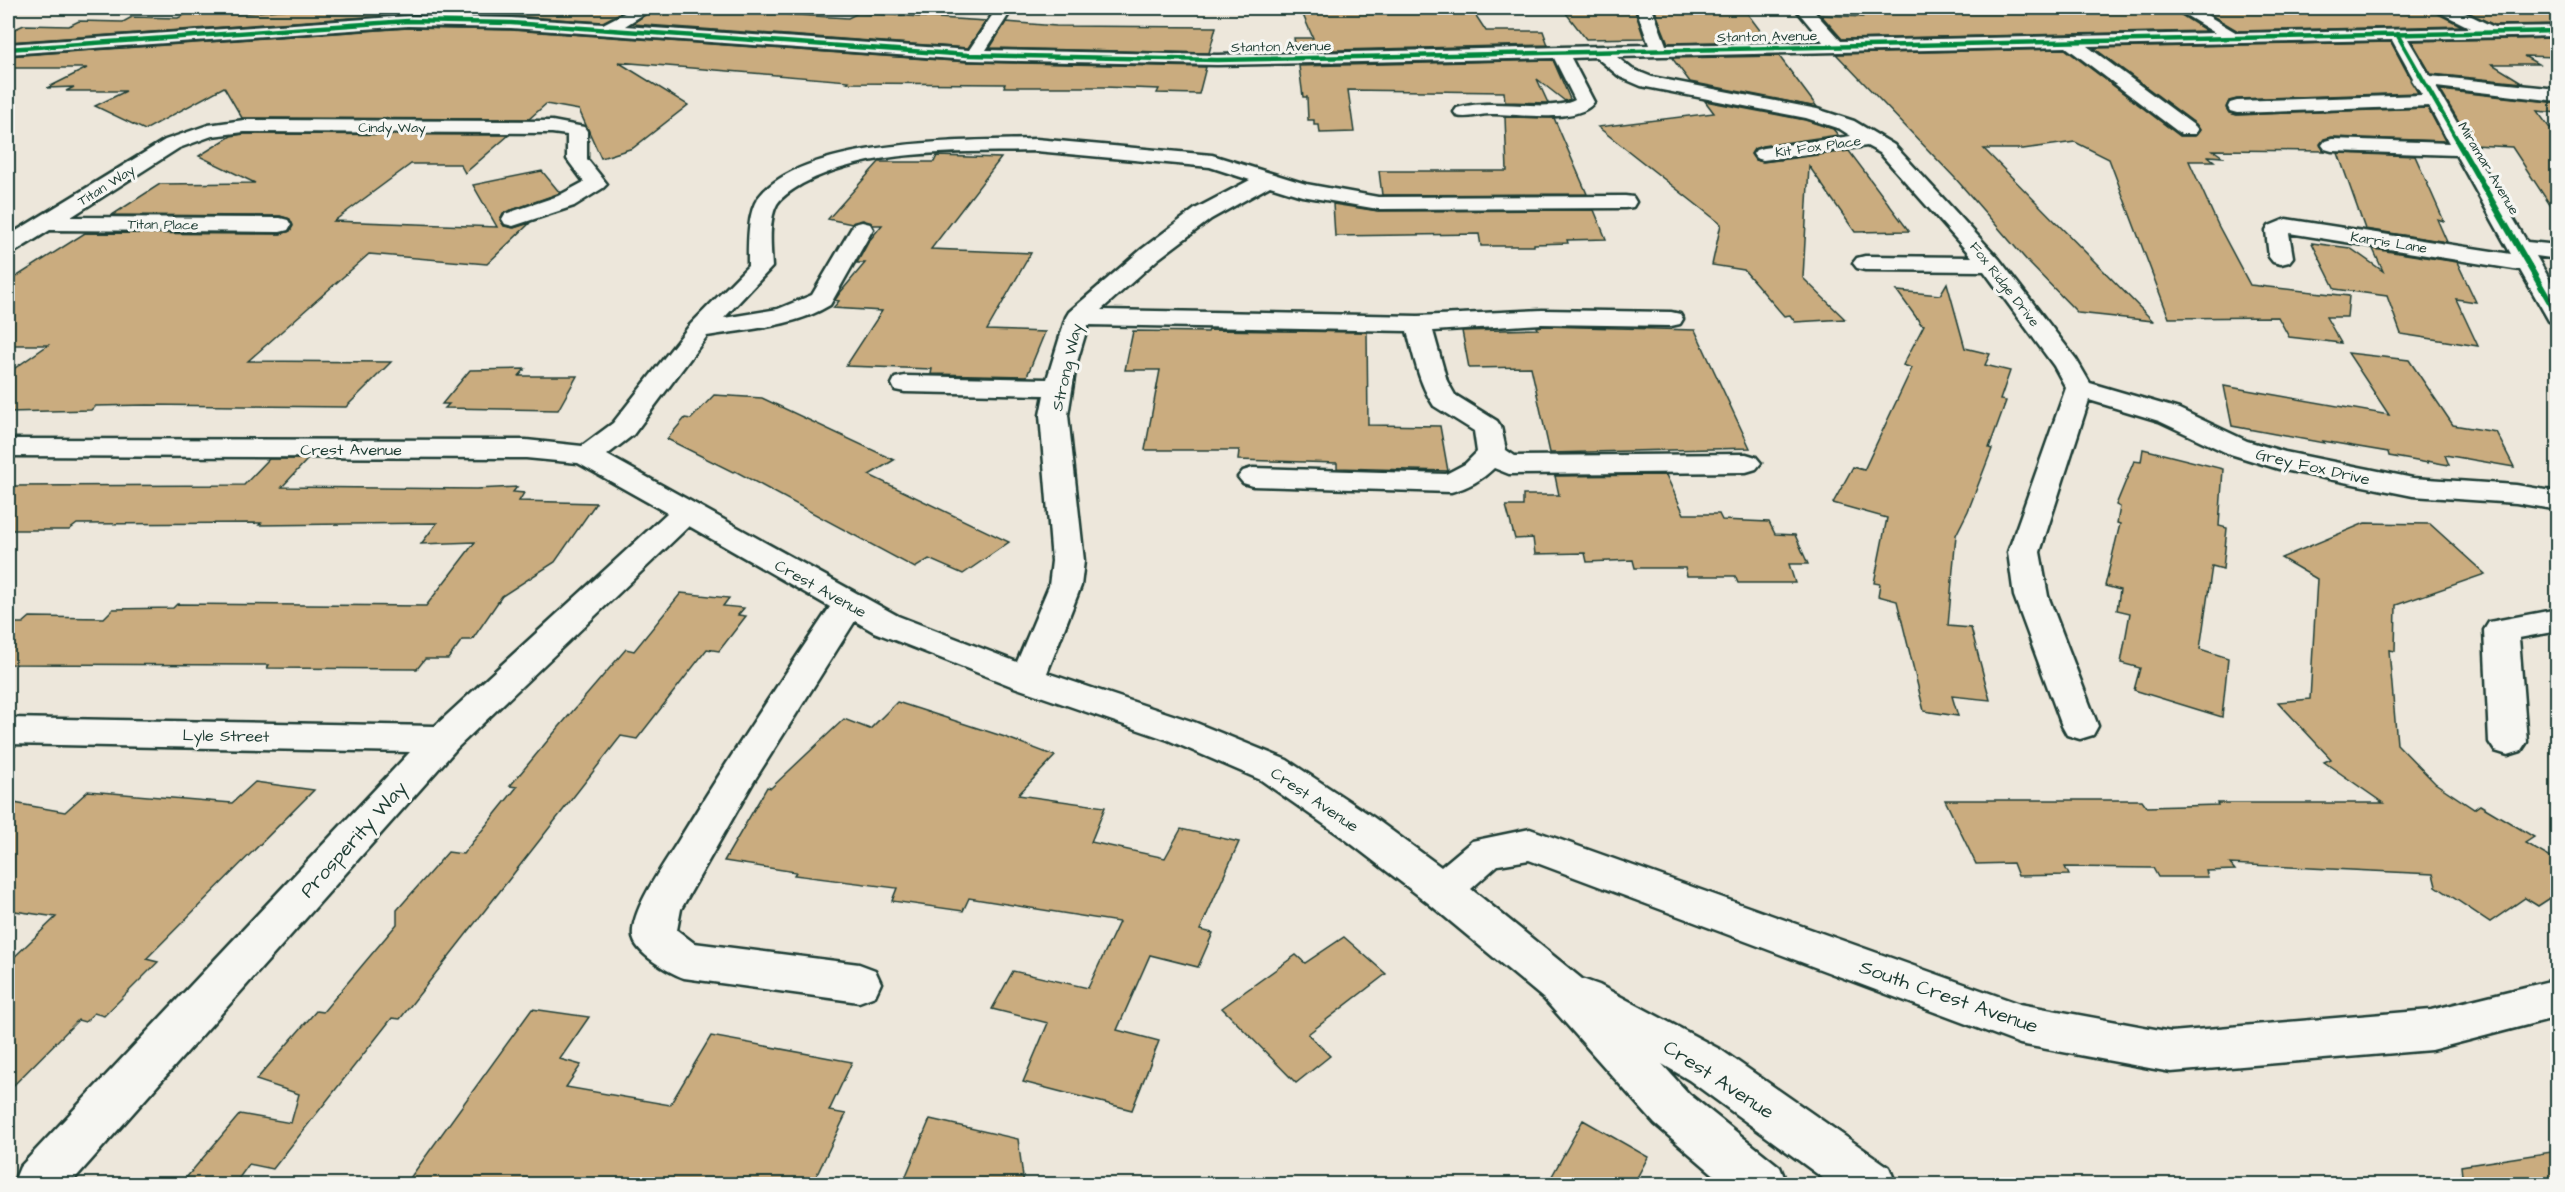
<svg xmlns="http://www.w3.org/2000/svg" width="2565" height="1192" viewBox="0 0 2565 1192" font-family="'Architects Daughter',sans-serif">
	<rect width="100%" height="100%" fill="#ede7db"/>
	<filter id="ink" filterUnits="userSpaceOnUse"><feTurbulence type="fractalNoise" baseFrequency=".0167" numOctaves="2"/><feDisplacementMap in="SourceGraphic" scale="12" xChannelSelector="R" yChannelSelector="G"/><feConvolveMatrix kernelMatrix="1 2 1 2 8 2 1 2 1" color-interpolation-filters="sRGB"/></filter>
	<g filter="url(#ink)">
		<path fill="#caac7f" stroke="#1f3d34" stroke-width="1.5" d="M303 8H630L603 22 511 16 408 14 8 42V32L24 25 69 26 79 21 123 22 132 17 178 18 186 14H234Z
			M655 8H682L848 18 858 13 986 21 968 48 632 24Z
			M1300 8H1471L1486 31H1543L1548 45 1296 51 1294 38H1313Z
			M1562 8H1634L1644 38 1586 39Z
			M1654 8H1723V12L1747 13 1768 41 1668 43Z
			M1885 8H2175L2178 13 2207 31 1842 39 1821 15 1862 17 1854 9H1887Z
			M2199 8H2433L2436 13 2462 26 2238 31Z
			M2459 8H2558V24L2494 25Z
			M1006 22 1056 26 1216 27 1209 53 990 48Z
			M408 28 511 30 968 62 1206 67 1199 94 1157 93 1159 89 1104 87H1004L1005 84 847 83 849 81 618 62 688 105 633 148 601 158 579 110 546 104 529 119 242 118 224 87 145 130 95 106 126 91H66L74 87 47 88 87 68H8V56Z
			M2558 38V57L2524 56 2538 64H2492L2523 83 2431 74 2412 41Z
			M2391 42 2418 93 2237 99 2229 101 2226 108 2229 113 2237 115 2428 108 2445 141 2332 137 2324 139 2320 144 2324 151 2213 150 2223 157 2208 156 2214 161H2189L2218 225 2250 285 2349 296 2347 317H2326L2341 343 2289 337 2278 317 2169 318 2109 159 2075 142 2023 149H1984L2153 321 2078 313 2029 263 1955 178 1836 54 2065 49 2180 136H2195L2200 130 2196 124 2094 48Z
			M1779 56 1817 107 1690 82 1672 58Z
			M1553 60 1570 99 1565 101 1537 79 1548 103 1505 102 1504 92 1348 90 1354 132 1320 133 1319 125H1314V120H1308L1307 97H1303L1299 66Z
			M2440 90 2558 103V113L2537 111 2558 139V217L2512 147 2473 145Z
			M1705 101 1805 120 1833 129 1838 135 1762 146 1754 149 1751 154 1755 160 1763 162 1849 151 1909 231 1855 232 1809 166 1803 278 1845 319 1795 322 1790 315 1784 316 1744 270 1712 265 1721 224 1598 127 1714 113Z
			M1505 117 1554 118 1587 194 1382 195 1379 171H1507Z
			M244 134 509 135 465 173 460 164H411L334 221 497 227 473 185 542 171 560 193 503 213 500 220 504 226 514 228 530 223 487 264 369 254 248 361 391 362 346 407 147 405 95 406 91 410 8 412V373L48 345H8V282L85 233 280 234 290 231 293 226 290 219 280 216 112 215 160 184 255 183 199 156 231 136Z
			M2338 153 2415 156 2444 221 2437 219 2447 242 2365 229Z
			M937 156 1001 158 931 249 1031 253 987 330 1045 332 1027 376 931 374 932 369 846 366 882 311 833 308 839 301 835 300 839 294 865 263H857L869 241 882 225H873L863 220 852 224 828 219 879 162H934Z
			M1333 204 1378 211 1594 210 1606 239 1567 240 1568 243 1534 244V246H1481L1479 234 1335 236Z
			M2312 243 2350 248 2383 271 2373 249 2457 262 2476 302 2456 299 2478 346 2401 334 2387 296 2335 289Z
			M1947 283 1965 348 1990 354 1985 365 2010 371 2000 400 2006 401 1989 448 1992 449 1968 511 1956 535 1948 626 1971 628 1990 700 1952 696 1958 716 1924 711 1897 601 1878 596 1880 584 1874 583 1887 518 1833 503 1853 467 1864 470 1912 368 1903 365 1924 325 1921 324 1897 291 1940 295Z
			M1542 326 1695 330 1750 448 1550 453 1531 367 1469 368 1462 331 1538 329 1537 327Z
			M1209 330 1367 332 1368 425 1440 426 1448 471 1337 468V463L1238 460 1239 450H1145L1160 370H1125L1133 331 1208 332Z
			M2348 353 2409 360 2453 425 2496 432 2514 467 2445 455 2449 465 2427 461 2428 463 2389 456 2388 452 2323 441 2324 443 2232 426 2224 386 2389 415Z
			M525 369 519 376H577L558 410 445 408 449 404H442L470 370Z
			M714 395 762 398 894 460 869 475 1009 542 963 574 929 559 915 568 735 471 733 472 667 439 685 418 691 419Z
			M2143 449 2223 469 2219 526 2227 528 2223 569 2212 566 2200 649 2228 658 2222 717 2134 690 2140 668 2121 663 2130 613 2117 610 2120 590 2105 586 2120 524 2117 523 2120 507 2116 505 2134 461 2141 462Z
			M269 459H308L282 487 476 489 517 487 513 492 524 493 519 501 596 503 555 562 502 596 472 640H462L448 659H425L417 669 267 668 269 665 8 664V623H23L30 617 104 618 113 609 173 608 177 604 426 606 475 542 421 544 437 523 259 525 261 523 77 524 69 530H8V486L244 485Z
			M1666 475 1684 514H1719L1722 520 1769 522 1775 534 1795 535 1808 564H1789L1795 583H1738L1735 576H1687L1685 568H1635L1633 560 1587 562 1585 553 1535 554 1533 538 1515 539 1506 506H1523V495H1559L1555 476Z
			M2365 523 2430 524 2485 574 2396 605 2395 651 2389 650 2397 744 2435 783 2474 809 2480 805 2534 837 2525 843 2558 862V893L2538 906 2525 898 2490 922 2436 886 2433 874 2230 864 2235 870 2206 871 2208 877H2158L2153 868 2065 867 2069 875 2018 876 2013 863 1976 864 1945 800H2142L2147 807 2218 805 2217 803H2383L2324 762 2331 759 2278 702 2310 699 2317 579 2281 558Z
			M681 593 729 598 723 606 744 608 738 615 746 616 719 651 707 649 637 739 621 736 400 1019 392 1018 273 1169 249 1164 234 1185H180L240 1114 291 1123 299 1094 256 1080 316 1011 323 1012 397 924V910L448 852 463 854 517 787 510 786 554 733 626 649 634 651Z
			M897 702 1005 737 1055 756 1018 795 1105 807 1091 842 1165 858 1181 829 1239 842 1200 930 1213 933 1198 967 1150 955 1117 1030 1159 1041 1132 1110 1023 1082 1048 1023 992 1009 1013 971 1088 988 1119 922 969 898 963 911 892 901 897 888 794 875 796 872 724 861 767 787 771 788 844 719 870 729Z
			M255 782 314 790 146 959 158 962 104 1016 94 1013 85 1022 78 1020 8 1091V963L56 917 8 910V802L65 812 88 791 232 803Z
			M1344 937 1386 974 1308 1034 1330 1056 1296 1083 1222 1008 1296 955 1305 963Z
			M532 1009 589 1017 560 1059 581 1065 566 1087 670 1105 711 1036 852 1062 829 1111 846 1114 812 1185H405Z
			M930 1119 1018 1139 1024 1185H902Z
			M1583 1120 1648 1157 1633 1185H1547Z
			M2558 1151V1185H2463L2461 1166Z"/>
		<g fill="none" stroke-linecap="round" stroke-linejoin="round">
			<g stroke="#1f3d34" stroke-width="5">
				<path id="minor" d="M634 8H653L625 26 969 50 995 11 994 8H1010L1011 11 986 50 1217 55 1649 45 1636 8H1652L1666 45 1823 42 1795 8H1811L1841 41 2215 33 2179 11 2177 8H2195L2237 33 2471 28 2437 11 2435 8H2455L2494 27 2558 26V36L2408 39 2430 76 2558 89V101L2436 87 2527 242 2558 245V259L2536 256 2558 294V323L2549 321 2520 270 2289 233 2293 257 2289 262 2281 264 2273 262 2269 257 2266 231 2269 226 2286 219 2511 254 2456 155 2332 151 2325 149 2322 145 2325 141 2332 139 2449 143 2429 106 2237 113 2230 111 2228 107 2230 103 2237 101 2422 95 2412 80 2413 78 2392 40 2087 46 2195 126 2198 130 2195 134H2181L2066 47 1617 57 1632 69 1652 77 1817 109 1854 121 1894 145 1999 259 2076 359 2090 383 2179 409 2247 441 2285 452 2413 478 2516 485 2558 492V510L2516 503 2413 496 2279 469 2227 453 2159 421 2089 400 2040 552 2048 596 2098 726 2093 735 2080 739 2067 735 2062 726 2014 596 2008 552 2066 388 2054 366 1984 271 1865 270 1857 268 1853 263 1857 258 1865 256 1972 257 1880 153 1867 146 1763 160 1756 158 1753 154 1756 150 1763 148 1851 136 1840 129 1806 118 1641 86 1620 77 1596 57 1571 58 1594 102C1579 125 1515 113 1490 114 1479 114 1468 119 1457 116L1454 112 1457 108C1493 97 1550 113 1575 100L1554 58 1217 65 968 60 511 28 408 26 8 54V44L408 16 511 18 603 24Z
					M244 120 552 121 584 127 587 131V159L607 184 603 188 574 206 513 226 505 224 502 219 505 214 558 196 584 182 567 159V135L552 133 244 132 212 136 179 148 71 217 280 218 288 220 291 225 288 230 280 232 50 230 16 251 8 253V236L165 140 208 125Z
					M1036 139 1212 155 1306 184 1378 197 1625 196 1633 197 1636 202 1633 207 1625 208 1378 209 1302 196 1270 186 1211 219 1158 259 1101 310 1418 316 1542 310 1671 312 1680 314 1683 319 1680 324 1671 326 1542 324 1433 331 1447 381 1455 395 1497 421 1501 427 1506 450 1515 456 1746 454 1756 457 1761 463 1756 469 1746 472 1509 474 1494 468C1482 480 1467 488 1451 492L1253 486 1243 483 1238 477 1243 471 1253 468 1446 474 1465 464 1477 452 1474 431 1434 406C1419 384 1414 357 1407 331L1088 325 1076 365 1068 415 1084 561 1081 586 1047 673 1194 722 1287 760 1373 817 1441 867 1472 841 1530 829 2020 1004 2171 1032 2431 1010 2558 979V1017L2431 1050 2171 1072 2020 1044 1529 860 1498 865 1471 889 1582 979 1599 985 1721 1050 1889 1167 1896 1184H1831L1689 1080 1662 1064 1689 1094 1780 1167 1787 1184H1725L1655 1124 1544 999 1427 902 1345 839 1261 780 1168 740 1014 687 874 632 855 621 754 781 681 909 677 930 694 943 859 964 875 970 881 983 875 996 859 1002 684 978C670 973 634 953 633 936 630 910 667 860 680 838 728 759 779 683 830 607L689 526 457 748 70 1184H13L20 1167 410 752 8 744V718L435 726 667 513 578 463 526 458 8 456V439L526 440 582 446 613 423 690 325 748 266C748 247 747 213 758 198 803 138 967 141 1036 139ZM1036 151 1210 167 1250 180 1195 209 1142 249 1069 312 1066 317 1047 379 905 376 895 378 892 384 895 390 905 392 1044 395 1040 415 1052 561 1049 586 1017 662 898 616 607 455 633 435 707 336C748 329 794 327 830 305L873 229 870 224 862 222 854 224 812 295 778 309 724 318 772 267C771 249 768 220 777 204 782 196 795 188 802 184 873 147 959 153 1036 151Z
					M2558 609V631L2519 638 2527 742 2521 751 2508 755 2495 751 2489 742 2484 630 2489 622Z"/>
			</g>
			<use href="#minor" fill="#f6f6f2" fill-rule="evenodd"/>
			<g stroke="#f6f6f2" stroke-width="7">
				<path id="cycleway-far1" d="M2397 34 2459 143
					M8 49 408 21 511 23 968 55 1217 60 2558 31"/>
			</g>
			<g stroke="#f6f6f2" stroke-width="8">
				<path id="cycleway" d="M2458 142 2558 316"/>
			</g>
			<use href="#cycleway-far1" stroke="#00873e" stroke-width="4.5"/>
			<use href="#cycleway" stroke="#00873e" stroke-width="6"/>
		</g>
	</g>
	<g text-anchor="middle" stroke-width="6" stroke-linejoin="round" paint-order="stroke">
		<g font-size="14" fill="#1f3d34" stroke="#f6f6f2">
			<text transform="translate(1767 36) rotate(-1)" y="5">Stanton Avenue</text>
			<text transform="translate(1281 46) rotate(-1)" y="5">Stanton Avenue</text>
			<text x="392" y="132">Cindy Way</text>
			<text transform="translate(1818 146) rotate(-8)" y="5">Kit Fox Place</text>
			<text transform="translate(2489 168) rotate(59)" y="5">Miramar Avenue</text>
			<text transform="translate(106 185) rotate(-32)" y="5">Titan Way</text>
			<text transform="translate(163 224) rotate(1)" y="5">Titan Place</text>
			<text transform="translate(2389 242) rotate(9)" y="5">Karris Lane</text>
			<text transform="translate(2005 284) rotate(52)" y="5">Fox Ridge Drive</text>
		</g>
		<g font-size="16" fill="#1f3d34" stroke="#f6f6f2">
			<text transform="translate(1066 367) rotate(-77)" y="6">Strong Way</text>
			<text x="351" y="455">Crest Avenue</text>
			<text transform="translate(2313 466) rotate(13)" y="6">Grey Fox Drive</text>
			<text transform="translate(821 588) rotate(29)" y="6">Crest Avenue</text>
			<text transform="translate(226 735) rotate(1)" y="6">Lyle Street</text>
			<text transform="translate(1315 799) rotate(34)" y="6">Crest Avenue</text>
		</g>
		<g font-size="20" fill="#1f3d34" stroke="#f6f6f2">
			<text transform="translate(353 839) rotate(-48)" y="7">Prosperity Way</text>
			<text transform="translate(1949 996) rotate(19)" y="7">South Crest Avenue</text>
			<text transform="translate(1719 1079) rotate(33)" y="7">Crest Avenue</text>
		</g>
	</g>
	<rect width="2565" height="1192" fill="none" stroke="#f6f6f2" stroke-width="30"/>
	<rect x="15" y="15" width="2535" height="1162" fill="none" stroke="#1f3d34" stroke-width="2" filter="url(#ink)"/>
</svg>
